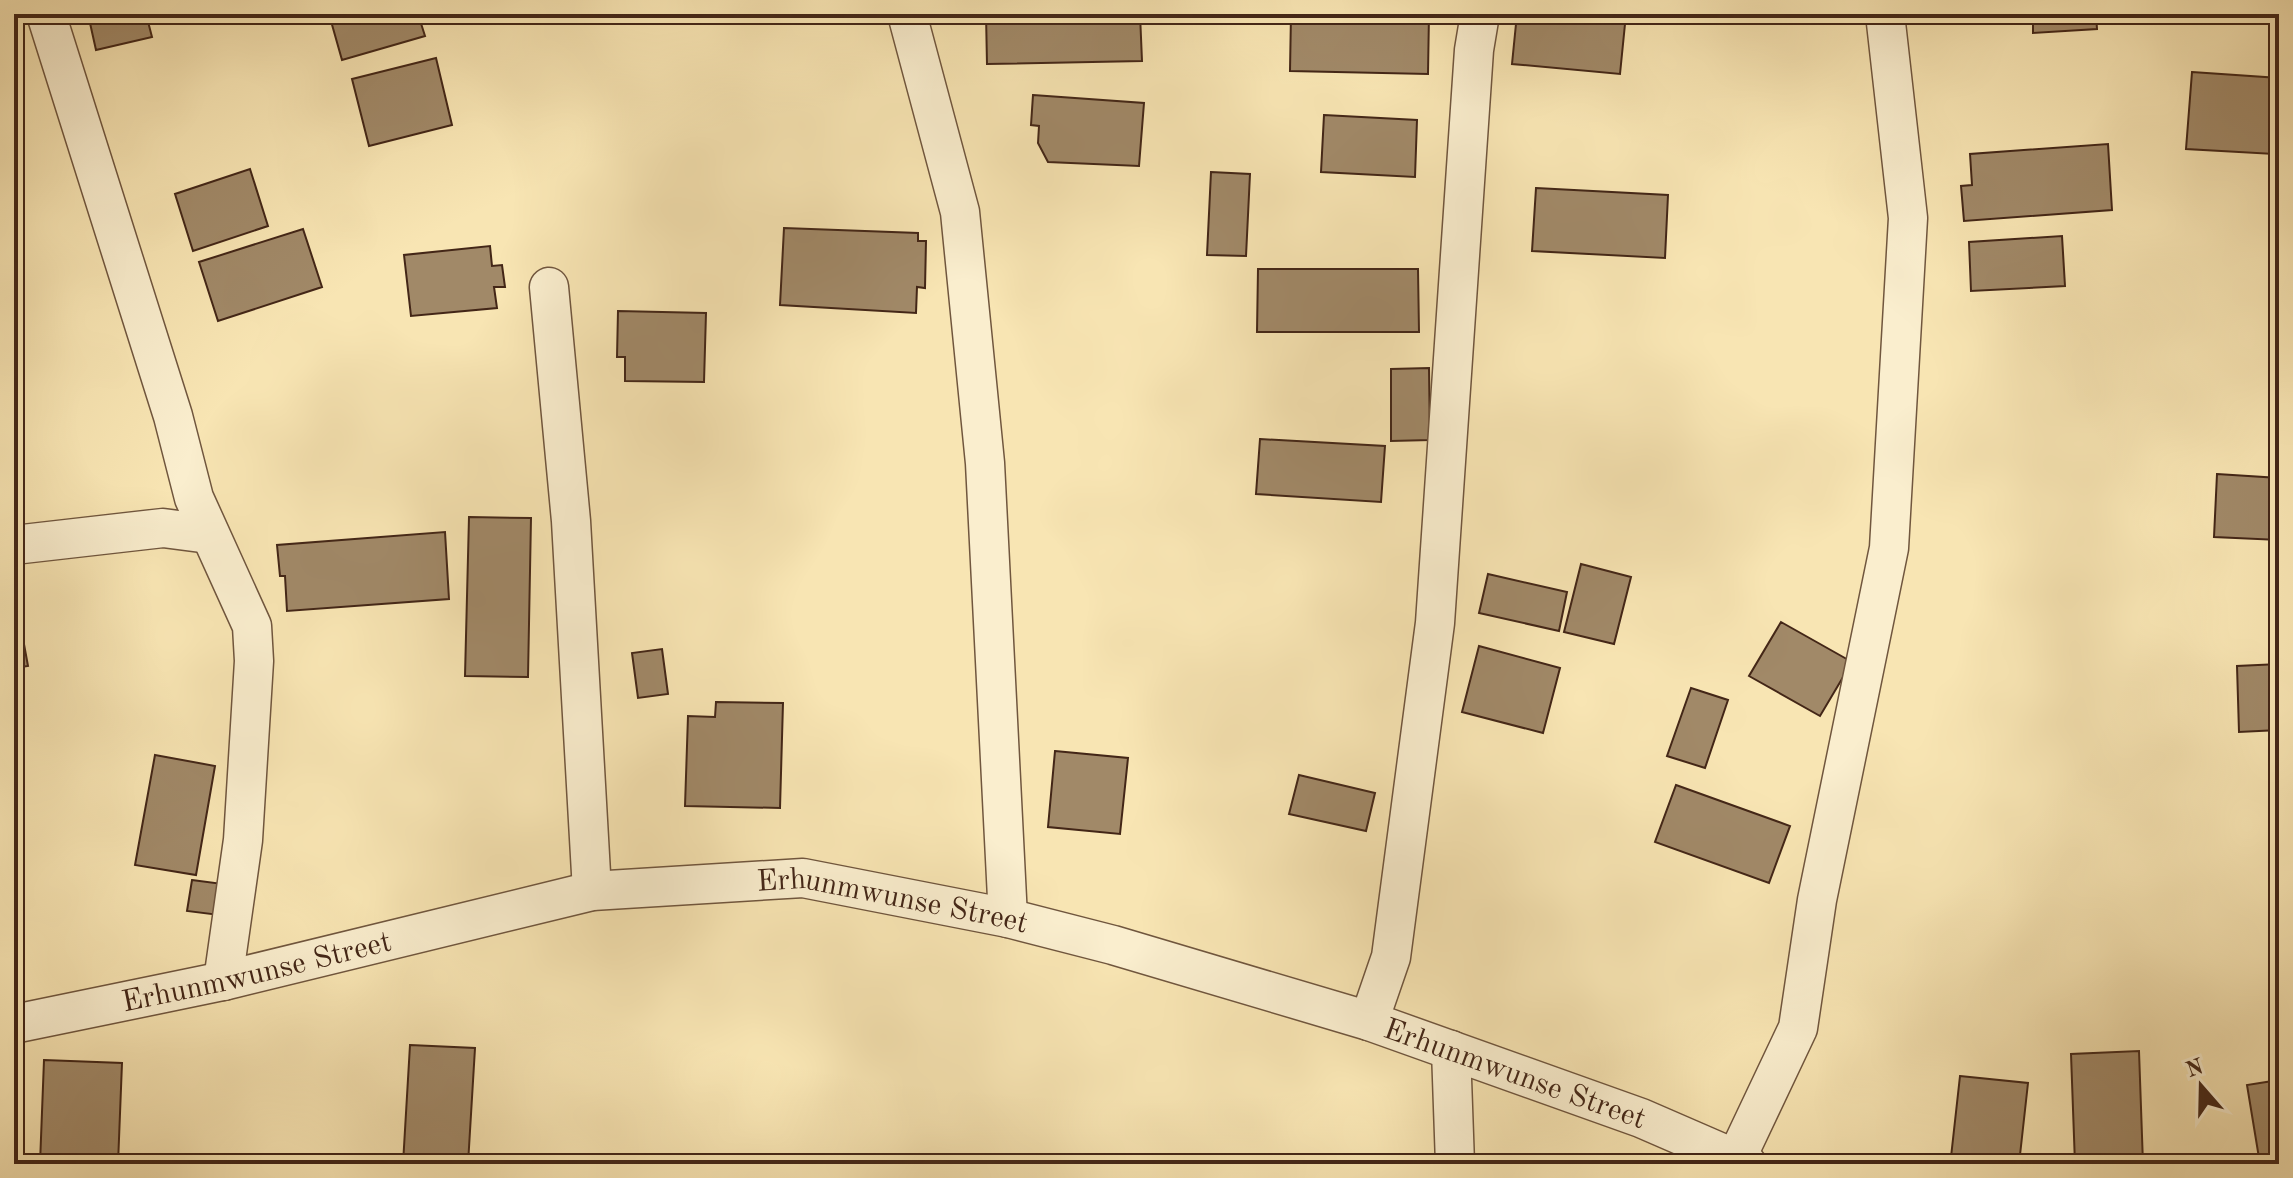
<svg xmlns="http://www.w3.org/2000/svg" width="2293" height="1178" viewBox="0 0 2293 1178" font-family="'Old Standard TT',serif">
	<rect width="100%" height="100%" fill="#f8e5b3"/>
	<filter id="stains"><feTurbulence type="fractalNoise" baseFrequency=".0025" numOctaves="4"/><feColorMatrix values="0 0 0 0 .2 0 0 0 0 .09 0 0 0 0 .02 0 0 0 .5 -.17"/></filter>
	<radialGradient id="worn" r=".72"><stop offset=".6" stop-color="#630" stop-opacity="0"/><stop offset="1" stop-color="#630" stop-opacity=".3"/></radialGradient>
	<path fill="#a18968" stroke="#432617" stroke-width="2" d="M88 14H146L152 37 96 50Z
		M329 14H418L425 36 342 60Z
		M986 14H1140L1142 61 987 64Z
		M1291 14H1429L1428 74 1290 71Z
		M1517 14H1626L1620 74 1512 64Z
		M1952 14H2096L2097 29 2033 33V19L1953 24Z
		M436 58 452 125 369 146 352 79Z
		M2192 72 2279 78V131L2275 136 2274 154 2186 149Z
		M1033 95 1144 103 1139 166 1048 162 1038 143 1039 126 1031 125Z
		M1324 115 1417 120 1415 177 1321 172Z
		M2108 144 2112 210 1964 221 1961 186 1972 185 1970 154Z
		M250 169 268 226 193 251 175 194Z
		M1211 172 1250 174 1246 256 1207 255Z
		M1536 188 1668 195 1665 258 1532 251Z
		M784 228 918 233V241H926L925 288 917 287 916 313 780 305Z
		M303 229 322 287 218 321 199 262Z
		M2062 236 2065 286 1971 291 1969 242Z
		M490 246 492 266 502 265 505 287H494L497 308 411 316 404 255Z
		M1258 269H1418L1419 332H1257Z
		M618 311 706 313 704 382 625 381V357H617Z
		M1429 368 1430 440 1391 441V369Z
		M1260 439 1385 446 1381 502 1256 494Z
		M2217 474 2279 478V540L2214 537Z
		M469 517 531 518 528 677 465 676Z
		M445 532 449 599 287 611 285 576H280L277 545Z
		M1581 564 1631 577 1614 644 1564 632Z
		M1488 574 1567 592 1559 631 1479 613Z
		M14 590 28 666 14 668Z
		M1781 622 1852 662 1820 716 1749 676Z
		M1479 646 1560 668 1543 733 1462 712Z
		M662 649 668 694 638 698 632 653Z
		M2279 664V730L2239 732 2237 666Z
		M1691 688 1728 700 1705 768 1667 756Z
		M716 702 783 703 780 808 685 806 688 716 715 717Z
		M1055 751 1128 758 1120 834 1048 827Z
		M155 755 215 766 196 875 135 865Z
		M1299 775 1375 793 1366 831 1289 814Z
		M1676 785 1790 826 1769 883 1655 842Z
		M192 880 223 884 219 915 187 911Z
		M410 1045 475 1048 468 1164H403Z
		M2139 1051 2143 1164H2075L2071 1054Z
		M44 1060 122 1063 118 1164H40Z
		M1960 1076 2028 1083 2019 1164 1951 1157Z
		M2279 1080V1164H2260L2247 1085Z"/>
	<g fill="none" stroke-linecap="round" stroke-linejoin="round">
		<g stroke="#70563e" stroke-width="41">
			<g id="street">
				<path d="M46 14 173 416 194 498 252 626 254 661 243 840 223 981"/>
				<path d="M907 14 960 212 985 463 1008 918"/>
				<path d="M549 287 571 521 592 891"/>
				<path d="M14 545 163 528 209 534"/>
				<path d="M1369 1021 1391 957 1435 623 1474 50 1480 14"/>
				<path id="s1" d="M14 1024 223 981 592 891 803 878 1008 918 1113 945 1369 1021 1641 1118 1747 1164"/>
				<path d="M1451 1050 1455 1164"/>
				<path d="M1736 1159 1798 1028 1817 900 1889 548 1908 218 1885 14"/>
			</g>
		</g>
		<use href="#street" stroke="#faeece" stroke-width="38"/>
	</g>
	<g text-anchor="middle" stroke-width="6" stroke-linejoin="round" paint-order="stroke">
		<g font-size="30" fill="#432617" stroke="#faeece">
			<text dy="10" stroke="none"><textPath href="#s1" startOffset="896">Erhunmwunse Street</textPath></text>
			<text dy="10" stroke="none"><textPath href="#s1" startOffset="248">Erhunmwunse Street</textPath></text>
			<text dy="10" stroke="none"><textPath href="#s1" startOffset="1544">Erhunmwunse Street</textPath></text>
		</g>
	</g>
	<rect width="2293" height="1178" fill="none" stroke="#f8e5b3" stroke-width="48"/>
	<rect x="16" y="16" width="2261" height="1146" fill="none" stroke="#432617" stroke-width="4"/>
	<rect x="24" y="24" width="2245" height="1130" fill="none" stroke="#432617" stroke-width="2"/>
	<g transform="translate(2201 1086) rotate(340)" stroke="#faeece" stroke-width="6" paint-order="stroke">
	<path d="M0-6L14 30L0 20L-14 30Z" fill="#432617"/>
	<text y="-12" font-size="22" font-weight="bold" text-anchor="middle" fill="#432617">N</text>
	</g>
	<rect width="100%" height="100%" filter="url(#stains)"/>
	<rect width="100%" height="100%" fill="url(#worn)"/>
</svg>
